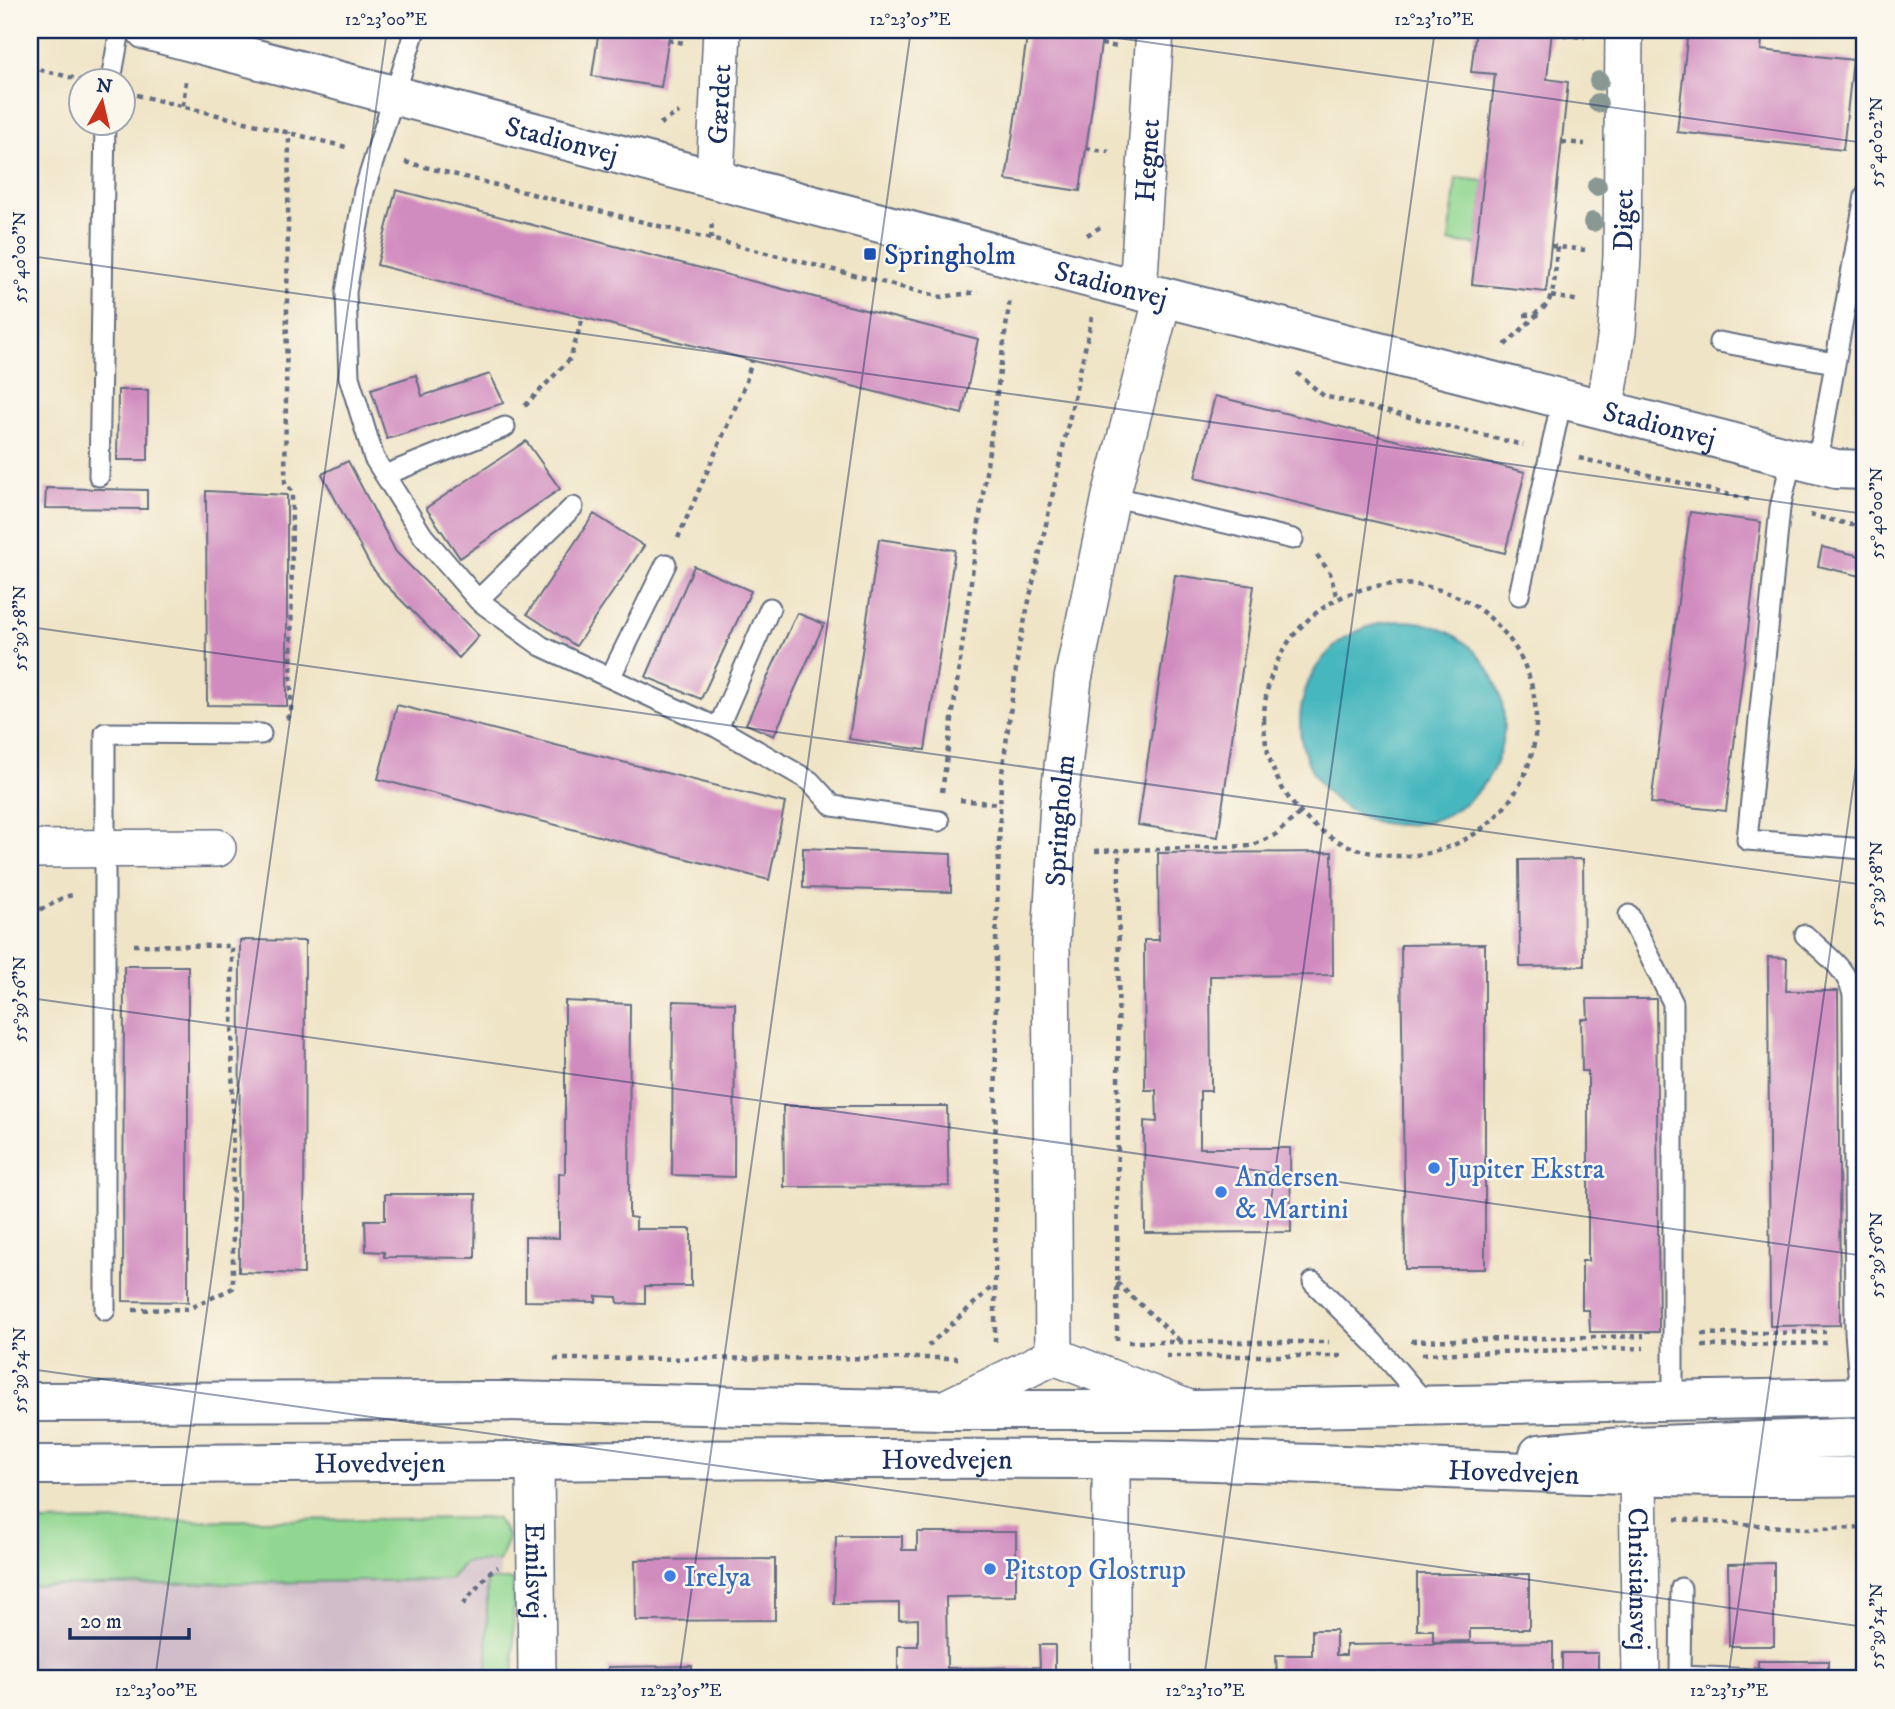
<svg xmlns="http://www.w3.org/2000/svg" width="1895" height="1709" viewBox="0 0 1895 1709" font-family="'IM FELL DW Pica',serif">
	<rect width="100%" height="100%" fill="#fbf7ec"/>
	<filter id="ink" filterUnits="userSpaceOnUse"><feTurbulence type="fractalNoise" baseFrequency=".0143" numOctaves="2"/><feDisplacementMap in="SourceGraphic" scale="14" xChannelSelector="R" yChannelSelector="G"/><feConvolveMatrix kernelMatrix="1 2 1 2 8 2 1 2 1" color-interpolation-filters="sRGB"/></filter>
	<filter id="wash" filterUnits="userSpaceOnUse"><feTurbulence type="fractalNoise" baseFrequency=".00686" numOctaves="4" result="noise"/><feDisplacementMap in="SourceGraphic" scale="28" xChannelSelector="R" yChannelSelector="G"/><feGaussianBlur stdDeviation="1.57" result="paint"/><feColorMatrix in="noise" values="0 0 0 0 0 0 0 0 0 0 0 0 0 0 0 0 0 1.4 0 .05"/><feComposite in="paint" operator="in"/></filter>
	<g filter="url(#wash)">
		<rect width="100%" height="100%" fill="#efe4c6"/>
		<path fill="#d1bdc9" d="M30 1560 499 1562 502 1679H30Z"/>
		<path fill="#91d791" stroke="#568378" stroke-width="2" d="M1456 178 1484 181 1477 245 1449 242Z
			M496 1518 508 1536 499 1562H465L449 1580 30 1586V1522Z
			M487 1580H513L514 1679H487Z"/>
		<path fill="#47b7be" stroke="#31738e" stroke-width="2" d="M1300 723a102 102 0 1 1 204 0a102 102 0 1 1-204 0Z"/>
		<g id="blocks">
			<path fill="#d18cbf" d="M599 30H670L661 87 592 76Z
				M1028 30H1103L1080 191 1006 180Z
				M1476 30H1552L1547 79 1568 82 1546 292 1472 284 1495 74 1471 72Z
				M1688 30H1763L1761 50 1853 60 1843 150 1677 132Z
				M396 190 978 339 962 414 377 265Z
				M490 374 504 403 387 439 371 389 416 375 422 396Z
				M118 390H148V460H117Z
				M1215 396 1525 472 1505 553 1195 478Z
				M526 441 560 489 460 558 426 508Z
				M348 461 396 552 479 636 459 658 385 584 370 565 322 474Z
				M46 488 147 490V509L45 508Z
				M206 491 287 495V706L207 705Z
				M1690 512 1761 522 1726 811 1651 803Z
				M594 514 644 546 576 646 527 614Z
				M879 539 955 550 925 750 849 739Z
				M1822 547 1865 557V577L1818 566Z
				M694 566 751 591 701 699 646 677Z
				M1175 575 1254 586 1218 837 1138 825Z
				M797 613 824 624 774 736 746 724Z
				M397 705 785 803 769 880 378 779Z
				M803 848 951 854V892L803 888Z
				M1332 852 1333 975 1210 976 1211 1091H1200V1148H1290L1291 1232 1145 1233 1144 1121 1157 1122 1156 1090H1145L1144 940H1159L1158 853Z
				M1583 859 1584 966 1520 967 1519 860Z
				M240 940 305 941 304 1274 239 1272Z
				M1485 944V1269H1405L1401 945Z
				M1768 957 1787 958 1786 991H1838L1840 1325 1770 1326Z
				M124 966H188V1302L123 1301Z
				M1587 999H1656L1659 1332H1590L1589 1310H1582V1261H1588V1071H1582L1581 1019H1588Z
				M565 1001 630 1004 629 1217 636 1218V1229H691V1286H645V1304L618 1303 617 1297 596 1296V1302L525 1301V1237L559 1238V1173L565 1174Z
				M673 1001 735 1003 734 1177 672 1175Z
				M783 1106H947L949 1186 784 1187Z
				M385 1194H476L475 1258 384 1257V1252L366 1251 365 1220H385Z
				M917 1532H1016V1596L946 1597 947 1668 1040 1667 1039 1645H1055V1679H898V1646H918V1619L899 1620V1603L834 1604 836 1536H902V1550H917Z
				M775 1559V1620L636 1621 635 1560Z
				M1774 1563V1646H1729L1728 1564Z
				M1417 1574H1529V1629H1470V1641L1433 1642V1630H1417Z
				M1312 1630H1336V1655H1346V1645L1553 1642V1679H1277L1276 1655H1312Z
				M1562 1653H1598V1679H1562Z
				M1758 1661H1828V1679H1758Z
				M692 1666V1679H608V1667Z"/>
		</g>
	</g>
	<g filter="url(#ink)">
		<use href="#blocks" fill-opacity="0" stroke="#656e82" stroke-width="2"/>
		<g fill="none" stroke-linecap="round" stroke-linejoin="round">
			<g stroke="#656e82" stroke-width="23">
				<path id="lane" d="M415 30 364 191 346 292 349 377 374 458 423 536 478 600 541 646 718 728 810 781 833 806 939 821
					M111 80 120 30
					M1719 342 1834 363
					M1792 458 1780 508 1747 840 1865 849
					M1817 465 1865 196
					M385 475 505 427
					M99 476 105 122
					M1111 496 1293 539
					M1519 595 1562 399
					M478 600 573 507
					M610 678 666 564
					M718 728 770 608
					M1629 915 1673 1003V1402
					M1805 935C1824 953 1848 969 1853 995L1855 1332 1860 1397
					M1313 1282 1373 1342 1429 1407
					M105 1310V733L261 734
					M1681 1588 1680 1676 1757 1679"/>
			</g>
			<g stroke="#656e82" stroke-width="40">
				<g id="street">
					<path id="s1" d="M715 178 722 30"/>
					<path id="s2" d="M1138 291 1155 30"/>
					<path id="s3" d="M1605 410 1617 332 1622 256 1624 30"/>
					<path d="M30 849 217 848"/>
					<path id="s4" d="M1054 1356 1051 942 1059 802 1073 679 1111 496 1163 297"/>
					<path d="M943 1410 1054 1356 1189 1409"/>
					<path d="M1111 1459V1679"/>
					<path id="s5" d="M535 1463 537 1679"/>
					<path id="s6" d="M1638 1477 1641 1679"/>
				</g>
			</g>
			<g stroke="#656e82" stroke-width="42">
				<g id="secondary">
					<path id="s7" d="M146 30 1101 281 1836 469 1865 470"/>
					<path d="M30 1402 507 1401 943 1410H1193L1865 1397"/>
					<path d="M1539 1454 1634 1446 1865 1437"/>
					<path id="s8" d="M30 1465C389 1463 749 1457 1109 1459 1362 1461 1613 1482 1865 1476"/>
				</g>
			</g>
			<path stroke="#656e82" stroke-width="4.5" stroke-dasharray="5 5" stroke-linecap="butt" d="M1554 34 1585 37
				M668 40 684 43
				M1101 44 1118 47
				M30 67 81 80
				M137 95 346 147
				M183 106 186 80
				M660 124 679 112
				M1562 142 1585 144
				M1086 148 1109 152
				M405 162 941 297 978 292
				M1087 235 1104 225
				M711 239 712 219
				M1551 246 1585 250
				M1551 296 1580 301
				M1524 315C1559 315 1554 273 1557 247
				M1505 345 1538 314
				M1297 373 1324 396 1523 445
				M525 406 570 359 583 317
				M1579 458 1751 500
				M1810 515 1865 528
				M678 538 745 385 752 360
				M1317 555 1330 573 1337 599
				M1264 720a136 136 0 1 1 272 0a136 136 0 1 1-272 0Z
				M286 718 291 715 292 491 285 483 289 132
				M942 792 1010 298
				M960 800 1000 804
				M1095 851 1251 846 1275 835 1300 813
				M30 910C51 911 57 895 76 895
				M1117 1283 1180 1341
				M133 1310 188 1309 233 1288 232 946 134 945
				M1702 1334 1826 1332
				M1117 1341 1119 850
				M1411 1341 1644 1336
				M995 1342 996 942 1001 781 1019 646 1092 317
				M1128 1342H1329
				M928 1346 994 1285
				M1702 1346 1826 1343
				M1422 1354 1644 1348
				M1166 1356H1343
				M554 1359 958 1358
				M1675 1519 1809 1529 1865 1528
				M463 1604 491 1571 498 1567"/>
			<use href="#lane" stroke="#fff" stroke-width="19"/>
			<use href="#street" stroke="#fff" stroke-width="37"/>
			<use href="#secondary" stroke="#fff" stroke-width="38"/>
		</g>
		<g fill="#8a9894">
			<circle cx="1599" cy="81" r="10"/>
			<circle cx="1598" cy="103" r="10"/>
			<circle cx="1597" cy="186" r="10"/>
			<circle cx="1593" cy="222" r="10"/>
		</g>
	</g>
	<path fill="none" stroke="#1b2f5e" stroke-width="2" stroke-opacity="0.45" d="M1061 30 1865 143M30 256 1865 514M30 627 1865 885M30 998 1865 1256M30 1369 1865 1627M155 1679 387 30M679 1679 911 30M1204 1679 1435 30M1728 1679 1865 702"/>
	<rect fill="#1a4fb4" stroke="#fbf7ec" stroke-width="2.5" x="863" y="247" width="14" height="14" rx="3.5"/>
	<g fill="#3f7fe0" stroke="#fbf7ec" stroke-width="2.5">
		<circle cx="1434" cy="1168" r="7"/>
		<circle cx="1221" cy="1192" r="7"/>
		<circle cx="990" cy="1569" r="7"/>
		<circle cx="670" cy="1576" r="7"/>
	</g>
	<g text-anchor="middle" stroke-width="5" stroke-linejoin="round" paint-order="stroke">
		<g font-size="28" fill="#1b2f5e" stroke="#fbf7ec">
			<text dy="10" stroke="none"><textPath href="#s1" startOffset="74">Gærdet</textPath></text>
			<text dy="10" stroke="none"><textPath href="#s7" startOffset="430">Stadionvej</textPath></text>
			<text dy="10" stroke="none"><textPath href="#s2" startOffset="131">Hegnet</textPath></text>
			<text dy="10" stroke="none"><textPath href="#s3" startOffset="191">Diget</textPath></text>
			<text dy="10" stroke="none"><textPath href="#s7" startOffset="998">Stadionvej</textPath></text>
			<text dy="10" stroke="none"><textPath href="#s7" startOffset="1564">Stadionvej</textPath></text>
			<text dy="10" stroke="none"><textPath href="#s4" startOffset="536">Springholm</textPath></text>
			<text dy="10" stroke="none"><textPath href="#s8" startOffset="917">Hovedvejen</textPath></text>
			<text dy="10" stroke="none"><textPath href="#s8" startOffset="350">Hovedvejen</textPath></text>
			<text dy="10" stroke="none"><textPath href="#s8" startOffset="1484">Hovedvejen</textPath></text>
			<text dy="10" stroke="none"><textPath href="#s5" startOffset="108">Emilsvej</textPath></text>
			<text dy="10" stroke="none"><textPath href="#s6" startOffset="102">Christiansvej</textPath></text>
		</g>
		<g font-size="28" fill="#164399" stroke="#fbf7ec" text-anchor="start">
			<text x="884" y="264">Springholm</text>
		</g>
		<g font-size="28" fill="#366cbe" stroke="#fbf7ec" text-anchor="start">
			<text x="1448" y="1178">Jupiter Ekstra</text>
			<text x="1235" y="1186">Andersen<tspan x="1235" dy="32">&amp; Martini</tspan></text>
			<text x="1004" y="1579">Pitstop Glostrup</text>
			<text x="684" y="1586">Irelya</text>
		</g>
	</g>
	<rect width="1895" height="1709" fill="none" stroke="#fbf7ec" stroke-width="77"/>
	<g transform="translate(102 102) rotate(8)"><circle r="33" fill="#fbf7ec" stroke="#a1a7b3" stroke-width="2"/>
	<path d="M0-5L12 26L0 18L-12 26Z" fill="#c8321e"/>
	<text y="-10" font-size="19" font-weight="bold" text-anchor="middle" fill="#1b2f5e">N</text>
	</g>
	<path d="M70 1628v10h119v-10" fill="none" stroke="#1b2f5e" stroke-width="3.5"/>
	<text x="80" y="1628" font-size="21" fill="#1b2f5e" stroke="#fbf7ec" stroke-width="5" paint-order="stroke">20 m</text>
	<rect x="38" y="38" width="1818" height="1632" fill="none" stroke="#1b2f5e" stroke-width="2.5"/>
	<g font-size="18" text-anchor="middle" fill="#1b2f5e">
		<text x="386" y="25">12°23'00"E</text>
		<text x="910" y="25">12°23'05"E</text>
		<text x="1434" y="25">12°23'10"E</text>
		<text transform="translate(1876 142) rotate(-90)" y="6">55°40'02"N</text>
		<text transform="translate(19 257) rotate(-90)" y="6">55°40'00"N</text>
		<text transform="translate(1876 513) rotate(-90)" y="6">55°40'00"N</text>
		<text transform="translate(19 628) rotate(-90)" y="6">55°39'58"N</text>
		<text transform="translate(1876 884) rotate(-90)" y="6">55°39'58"N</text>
		<text transform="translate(19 999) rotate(-90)" y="6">55°39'56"N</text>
		<text transform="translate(1876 1255) rotate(-90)" y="6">55°39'56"N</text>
		<text transform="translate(19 1370) rotate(-90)" y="6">55°39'54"N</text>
		<text transform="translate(1876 1626) rotate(-90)" y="6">55°39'54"N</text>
		<text x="156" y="1696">12°23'00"E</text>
		<text x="681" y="1696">12°23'05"E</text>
		<text x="1205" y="1696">12°23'10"E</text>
		<text x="1729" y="1696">12°23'15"E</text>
	</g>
</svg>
